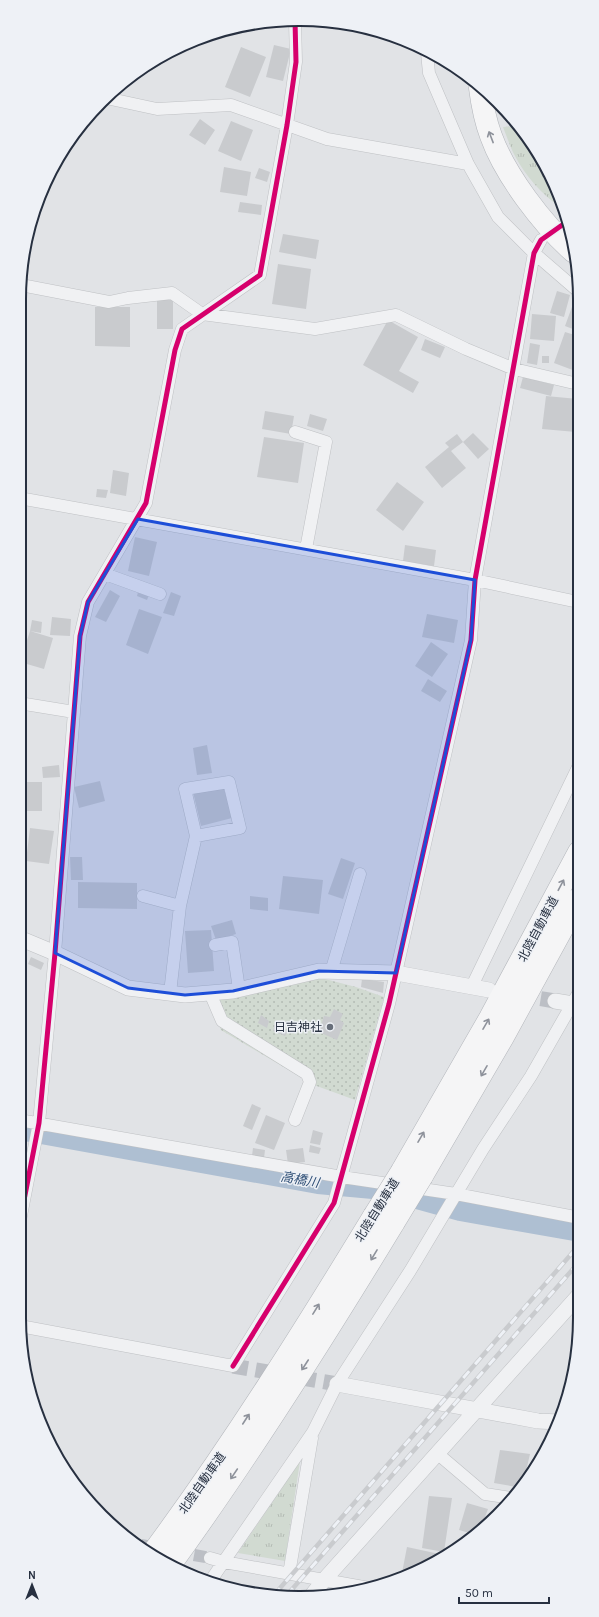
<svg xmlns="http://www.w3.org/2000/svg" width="599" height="1617" viewBox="0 0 599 1617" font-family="Karla,'Noto Sans JP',sans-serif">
	<defs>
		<pattern id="grass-tufts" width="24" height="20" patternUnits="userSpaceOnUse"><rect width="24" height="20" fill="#d1dad1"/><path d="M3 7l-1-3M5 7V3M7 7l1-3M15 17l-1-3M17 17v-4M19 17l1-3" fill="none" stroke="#b3bbb4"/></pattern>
		<pattern id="park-dots" width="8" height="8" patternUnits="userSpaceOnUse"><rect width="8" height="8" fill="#d1dad1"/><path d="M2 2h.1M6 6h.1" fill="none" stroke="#b3bbb4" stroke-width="1.8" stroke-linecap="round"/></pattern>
	</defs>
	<rect width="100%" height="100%" fill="#e1e3e6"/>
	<path fill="url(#grass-tufts)" d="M518 126 551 176 561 208C542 194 526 177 515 156 510 147 507 137 503 127Z
		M300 1461 285 1561 238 1553Z"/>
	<path fill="url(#park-dots)" d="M321 978 356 987 384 997 355 1100 314 1085 221 1030 209 1002Z"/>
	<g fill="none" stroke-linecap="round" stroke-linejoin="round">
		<path stroke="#aebfd2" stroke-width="22" d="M19 1129 318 1183 384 1189 460 1210 580 1231"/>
	</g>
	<path fill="#c9cbce" d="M274 45 291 49 283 81 266 77Z
		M241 47 266 57 250 97 225 87Z
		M200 119 215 130 205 145 189 135Z
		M231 121 253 130 241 161 218 151Z
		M224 167 251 172 247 196 220 192Z
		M259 168 270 172 267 182 255 178Z
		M240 202 262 205 261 215 238 212Z
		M283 234 319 240 316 259 279 252Z
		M278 264 311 269 306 309 272 304Z
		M557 291 570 295 564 317 550 313Z
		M157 299H173V329H157Z
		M573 304 578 305V331L565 326Z
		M95 307H130V347L95 346Z
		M532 314 556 316 554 341 530 339Z
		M388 320 418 337 399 371 419 382 413 393 363 365Z
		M565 332 578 336V372L554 363Z
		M425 339 445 347 440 358 421 350Z
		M530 343 540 345 537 365 527 363Z
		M542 356H549V363H542Z
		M523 377 554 385 551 396 520 388Z
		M546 396 578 399 576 432 542 429Z
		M265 411 294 416 291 434 262 429Z
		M310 414 327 419 323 431 307 426Z
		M473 433 489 449 478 459 463 442Z
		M457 434 463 442 451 451 466 468 442 488 425 467 449 447 445 443Z
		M264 437 304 443 298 483 257 477Z
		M113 470 129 473 126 496 110 493Z
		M397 482 424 502 403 531 376 510Z
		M97 489 108 490 106 498 96 497Z
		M135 537 157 542 149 576 128 571Z
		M405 545 436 550 434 566 403 561Z
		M139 588 150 592 147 600 137 596Z
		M110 590 120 596 106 622 95 617Z
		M171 592 181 596 174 616 163 613Z
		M139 609 162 617 148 654 126 645Z
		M427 614 458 620 454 643 422 637Z
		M52 617 71 619 70 636 50 635Z
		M32 620 42 622 41 633 30 631Z
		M30 631 53 638 44 669 20 662Z
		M431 642 448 654 432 677 415 666Z
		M428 679 447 691 440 702 421 691Z
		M207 745 212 773 197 775 193 748Z
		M19 765H25V776H19Z
		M59 765 60 777 43 778 42 767Z
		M100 781 105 801 79 808 74 787Z
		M19 782H42V811H19Z
		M223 785 232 818 201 826 193 792Z
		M30 828 54 831 49 864 26 861Z
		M19 834 23 835 21 856H19Z
		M70 857H82L83 880H71Z
		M341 858 355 863 343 899 328 894Z
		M283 876 323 880 319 914 279 909Z
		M78 882 137 883V909L78 908Z
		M250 896 268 898V911L250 909Z
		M232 920 236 934 216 940 211 926Z
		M211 930 214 971 188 973 185 931Z
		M19 952 24 955 19 965Z
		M31 957 44 963 41 970 28 964Z
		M19 979H23L20 1006H19Z
		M362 979 384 982 383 993 361 987Z
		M334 1009 343 1014 340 1020 344 1023 337 1040 319 1032 324 1016 330 1017Z
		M261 1015 269 1021 267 1028 258 1023Z
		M275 1023 288 1031 285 1036 273 1031Z
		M252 1104 261 1108 252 1130 243 1126Z
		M266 1115 285 1123 274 1150 255 1143Z
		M313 1130 323 1133 320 1145 310 1143Z
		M310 1145 321 1148 319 1154 309 1152Z
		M253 1148 265 1150 264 1158 252 1156Z
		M303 1148 305 1162 288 1164 286 1150Z
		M563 1386 571 1387 565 1404 561 1403Z
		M500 1450 530 1454 522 1488 494 1483Z
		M429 1496 452 1498 444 1552 422 1548Z
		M467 1503 488 1509 482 1525 473 1534 459 1530Z
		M407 1547 444 1555 443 1557 407 1577 401 1578Z"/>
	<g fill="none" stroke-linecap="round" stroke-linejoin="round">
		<path stroke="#bcbfc5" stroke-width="12" stroke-dasharray="12 6" stroke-linecap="butt" d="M141 1545 210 1558"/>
		<path stroke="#bcbfc5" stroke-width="15" stroke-dasharray="15 8" stroke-linecap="butt" d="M518 995 555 1001
			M233 1366 337 1384"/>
		<g stroke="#bfc1c4" stroke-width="13">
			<path id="minor" d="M427 53 429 73 468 164 498 217 534 253 578 291
				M106 98 157 109 231 105 327 139 468 164
				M21 285 109 302 128 298 172 293 202 314 315 329 396 315 466 349 514 369 578 384
				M295 432 326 442 306 549
				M19 498 475 580 578 602
				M105 574 160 594
				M19 703 74 712
				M143 896 180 906 170 993
				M180 906 196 836 185 789 229 782 240 828 196 836
				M215 945 232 942 239 989
				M331 972 360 874
				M472 986 579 765
				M210 993 222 1021 307 1074 310 1082 295 1120
				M19 1120 342 1177 456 1194 580 1218
				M19 1226 39 1123 55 953 80 636 88 602 146 503 175 350 182 329 260 275 287 125 296 62 295 20
				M20 1326 233 1366 334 1203 389 1004 471 640 475 580 534 253 541 240
				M438 1454 485 1494 512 1498
				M210 1558 224 1562 369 1588
				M289 1574 312 1438
				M209 1583 313 1432 337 1384 410 1271 483 1149 531 1076 579 992"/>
		</g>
		<g stroke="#bfc1c4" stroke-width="16">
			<path id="tertiary" d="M19 938 55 953 128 988 185 995 233 991 319 971 396 973 489 990
				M555 1001 579 1005
				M337 1384 538 1421 559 1422
				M313 1594 324 1580 580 1294"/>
		</g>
		<g stroke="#b3b6bb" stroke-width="23">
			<path id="motorway" d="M480 88C482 104 485 120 491 136 505 175 543 225 574 252
				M402 1171 490 1018 579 852
				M422 1176 503 1037 579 898
				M152 1554C232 1446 304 1331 374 1216
				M170 1565C250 1455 323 1339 394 1222"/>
		</g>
		<use href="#minor" stroke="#f0f1f3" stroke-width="12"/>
		<use href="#tertiary" stroke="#f0f1f3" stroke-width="15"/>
		<use href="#motorway" stroke="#f5f5f6" stroke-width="22"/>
		<g stroke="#c9cbce" stroke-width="4.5">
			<path id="rail" d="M274 1595 580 1244
				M287 1595 580 1261"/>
		</g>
		<use href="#rail" stroke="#eef1f6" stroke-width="3" stroke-dasharray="9" stroke-linecap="butt"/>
		<g stroke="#b3b6bb" stroke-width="23" stroke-linecap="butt">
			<path id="motorway-bridge" d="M374 1216 402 1171
				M394 1222 422 1176"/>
		</g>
		<use href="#motorway-bridge" stroke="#f5f5f6" stroke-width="22"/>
		<g stroke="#eef1f6" stroke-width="8">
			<path id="cycleway" d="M19 1226 39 1123 55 953 80 636 88 602 146 503 175 350 182 329 260 275 287 125 296 62 295 20
				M233 1366 334 1203 389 1004 471 640 475 580 534 253 541 240 565 223"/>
		</g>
		<use href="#cycleway" stroke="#d6006c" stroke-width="5"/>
	</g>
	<defs><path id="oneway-shaft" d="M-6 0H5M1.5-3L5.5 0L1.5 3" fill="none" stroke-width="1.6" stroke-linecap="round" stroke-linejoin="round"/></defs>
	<g stroke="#8e929b">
		<use href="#oneway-shaft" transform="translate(491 137) rotate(-111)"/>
		<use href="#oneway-shaft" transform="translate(561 885) rotate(-62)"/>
		<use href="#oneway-shaft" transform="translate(486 1024) rotate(-60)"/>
		<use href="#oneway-shaft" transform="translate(484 1071) rotate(120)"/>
		<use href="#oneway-shaft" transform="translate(421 1137) rotate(-60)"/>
		<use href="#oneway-shaft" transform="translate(374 1255) rotate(121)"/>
		<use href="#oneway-shaft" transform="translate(316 1309) rotate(-58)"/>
		<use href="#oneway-shaft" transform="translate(305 1365) rotate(123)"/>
		<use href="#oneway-shaft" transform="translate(246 1419) rotate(-57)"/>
		<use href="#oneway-shaft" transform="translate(234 1474) rotate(124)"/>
	</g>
	<path fill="#1d4ed8" fill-opacity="0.2" stroke="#1d4ed8" stroke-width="3" stroke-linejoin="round" d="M138 519 475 580 471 640 396 973 319 971 233 991 185 995 128 988 55 953 80 636 88 602Z"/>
	<circle fill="#686f7a" stroke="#eef1f6" stroke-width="1.5" cx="330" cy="1027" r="4"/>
	<g text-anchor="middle" stroke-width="3" stroke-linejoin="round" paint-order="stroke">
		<g font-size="12" fill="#273040" stroke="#eef1f6">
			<text transform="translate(538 929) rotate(-62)" y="4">北陸自動車道</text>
			<text transform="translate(377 1210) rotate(-58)" y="4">北陸自動車道</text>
			<text transform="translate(202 1483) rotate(-55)" y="4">北陸自動車道</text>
		</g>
		<g font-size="12" fill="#273040" stroke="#eef1f6" text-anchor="end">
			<text x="322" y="1031">日吉神社</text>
		</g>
		<g font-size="13" font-style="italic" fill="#2f4f76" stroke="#eef1f6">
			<text transform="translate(300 1179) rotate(10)" y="5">高橋川</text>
		</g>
	</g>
	<path d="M0 0H599V1617H0ZM299 26H300A273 273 0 0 1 573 299V1318A273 273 0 0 1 300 1591H299A273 273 0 0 1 26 1318V299A273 273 0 0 1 299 26Z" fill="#eef1f6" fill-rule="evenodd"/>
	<path fill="none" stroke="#273040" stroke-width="2" d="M299 26H300A273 273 0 0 1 573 299V1318A273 273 0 0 1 300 1591H299A273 273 0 0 1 26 1318V299A273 273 0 0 1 299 26Z"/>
	<g transform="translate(32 1585)" stroke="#eef1f6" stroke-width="3" paint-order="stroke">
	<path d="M0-3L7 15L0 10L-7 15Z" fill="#273040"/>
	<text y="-6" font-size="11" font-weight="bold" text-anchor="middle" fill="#273040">N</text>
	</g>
	<path d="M459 1597v6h90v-6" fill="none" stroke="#273040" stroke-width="2"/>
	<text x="465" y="1597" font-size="12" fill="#273040" stroke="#eef1f6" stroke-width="3" paint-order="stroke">50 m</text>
</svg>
